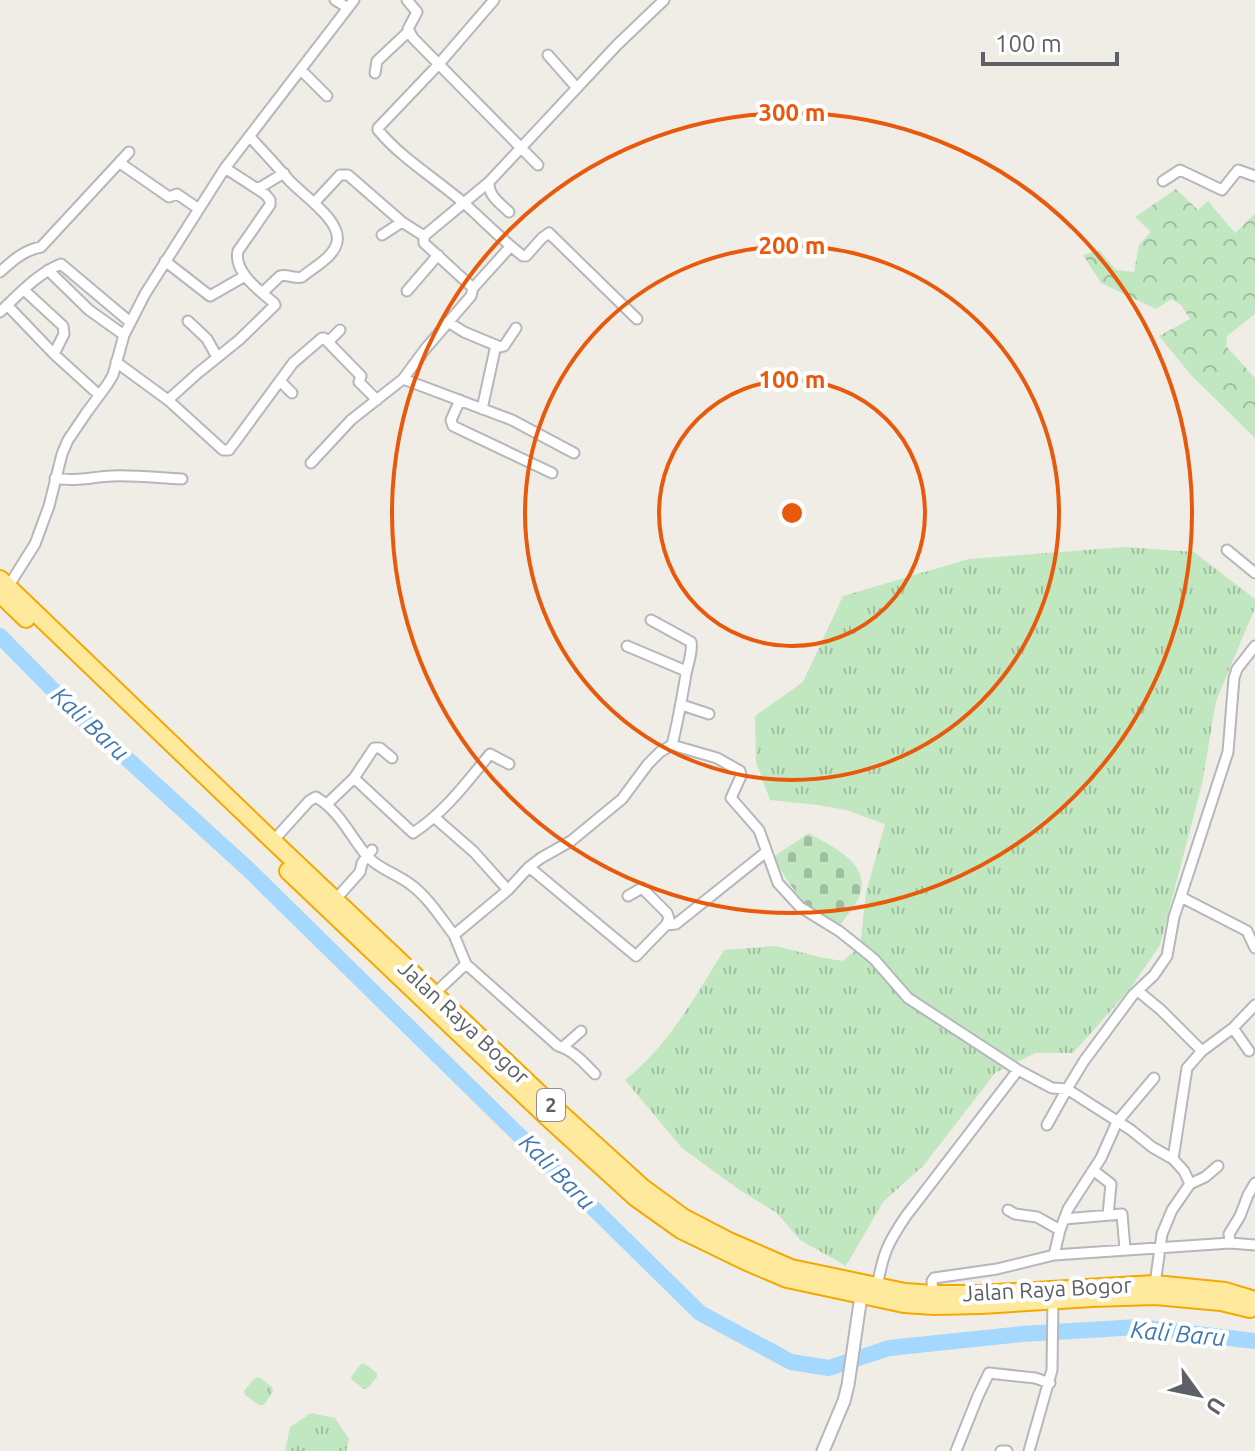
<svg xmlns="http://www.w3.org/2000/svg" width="1255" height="1451" viewBox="0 0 1255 1451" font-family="Ubuntu,sans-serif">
	<defs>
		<pattern id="grass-tufts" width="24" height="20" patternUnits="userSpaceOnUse" patternTransform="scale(2)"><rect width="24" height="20" fill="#c1e7c1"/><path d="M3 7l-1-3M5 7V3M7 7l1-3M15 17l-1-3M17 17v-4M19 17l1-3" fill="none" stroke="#a0bfa0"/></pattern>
		<pattern id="forest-crowns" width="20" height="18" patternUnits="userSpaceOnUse" patternTransform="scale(2)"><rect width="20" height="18" fill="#c1e7c1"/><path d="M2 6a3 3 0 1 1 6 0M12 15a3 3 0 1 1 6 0" fill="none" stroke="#a0bfa0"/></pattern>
		<pattern id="cemetery-stones" width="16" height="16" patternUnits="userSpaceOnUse" patternTransform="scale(2)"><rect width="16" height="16" fill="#c1e7c1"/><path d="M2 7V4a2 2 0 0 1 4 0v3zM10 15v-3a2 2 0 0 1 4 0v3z" fill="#a0bfa0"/></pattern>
	</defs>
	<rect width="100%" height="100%" fill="#efede5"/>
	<path fill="url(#grass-tufts)" d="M1125 547 1194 552 1255 599V608L1216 701 1202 784 1160 945 1130 989 1073 1053H1035L995 1073 924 1165 883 1202 846 1266 800 1240 777 1213 738 1189 682 1148 625 1080C668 1046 695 997 724 950L776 946 819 957 842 961 860 947 866 893 885 824 846 810 818 805 770 800 756 762 755 716 803 682 843 596 969 559Z
		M361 1364H365L377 1373V1377L368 1388 364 1389 352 1380 351 1377Z
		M259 1377 272 1387 273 1392 264 1405H259L245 1395 244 1391 255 1378Z
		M311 1413 335 1418 349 1439 346 1451H285L290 1427Z"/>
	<path fill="url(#forest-crowns)" d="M1176 189 1198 210 1208 201 1235 233 1255 214V314L1227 336 1226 346 1255 378V438L1192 376 1159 336 1190 319 1181 305 1171 299 1156 309 1101 283 1083 255 1099 250 1116 270 1134 272 1139 245 1151 232 1135 217Z"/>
	<path fill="url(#cemetery-stones)" d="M809 833C830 846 874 864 859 897 855 906 847 915 841 924L812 914 787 880 773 857Z"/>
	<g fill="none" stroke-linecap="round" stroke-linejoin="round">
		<path stroke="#a5d8ff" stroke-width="16" d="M0 636 66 703 249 870 700 1313 791 1362 829 1368 889 1348 1022 1334 1138 1327 1255 1341"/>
		<g stroke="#b5b7bc" stroke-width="13">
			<path id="minor" d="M335 0 348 8
				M407 0 417 12 408 29 413 38 538 165
				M494 0 438 65 378 128V130C402 159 438 180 466 205 485 222 502 240 523 256H526L542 238 549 233 637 319
				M548 55 577 88
				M301 70 327 96
				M375 73 377 61 408 32
				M250 137C263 151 276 165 288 179 301 194 342 220 337 242 334 257 314 267 302 277 295 279 288 274 280 276L262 293
				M120 163 169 197 177 194 199 209
				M1163 181 1180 170 1222 190 1238 170 1255 176
				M489 182C488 196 500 203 509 212
				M256 188 261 187 284 173
				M382 235 402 222
				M424 236 489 182 617 45 664 0
				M165 261 210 296 245 276
				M48 270 89 310 124 335
				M0 272C12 261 24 250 41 247L129 152
				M473 288 510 247
				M24 290 63 326 64 334 54 354
				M407 291 438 255
				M7 305 54 354 99 395
				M0 312C18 295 38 273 61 264L130 322
				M188 321 207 339 217 357
				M448 322 464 332 500 347 504 346 516 328
				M324 338 361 376 359 382 377 400
				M116 362 168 400 198 373 239 340 275 305 274 303C260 291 233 272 238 251L270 205V200L265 194 225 168
				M403 379 512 420 574 453
				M280 381 292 393
				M168 400 223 450H229L293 363 322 338 330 340 340 330
				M460 400 451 420 453 426 552 473
				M482 409 496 345
				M311 463 351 420 403 379 426 348 471 296 473 288 424 243V236L402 222 348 175H340L314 203
				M55 478C75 482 92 477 112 476 136 475 159 478 182 479
				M1227 550 1255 573
				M6 590 35 544 49 506 62 454 68 440 87 412 107 385 113 375 124 335 145 294 225 168 354 0
				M627 646 686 671
				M682 705 709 714
				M672 745 717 758 740 771 741 776 731 798 759 830 778 883 800 907 839 931 858 946 874 959 908 998 1018 1070
				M354 778 413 833C444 813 467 782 490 754L509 764
				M327 804 354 778 374 748H380L392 758
				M434 817 474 852 508 890
				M273 841 309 801 316 797C342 813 350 837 368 857 379 869 397 874 410 884 428 897 441 918 454 935
				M529 867 636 956 666 925 669 919 667 913 642 888 628 896
				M1181 897 1247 931 1255 948
				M335 900 360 872 362 863 372 850
				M666 925 676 924 766 852
				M466 964 558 1046C573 1050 584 1063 595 1074
				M1138 991 1161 1010 1202 1051
				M434 994 466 964 454 935 508 890 529 867 541 858 571 841 622 799 648 764 660 752 672 745C678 721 682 698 686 674 688 663 693 652 691 642L651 620
				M1233 1028 1255 1005
				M563 1047 581 1031
				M1047 1125 1067 1089 1131 1130 1152 1147 1173 1159 1184 1171 1190 1184
				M1173 1159 1187 1068 1202 1051 1233 1028 1249 1051
				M1093 1170 1111 1184 1108 1215
				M1255 1183 1248 1195 1240 1216 1229 1234 1230 1243 1255 1245
				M1008 1210 1015 1214 1037 1217 1060 1230
				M1064 1219 1122 1214 1125 1249
				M1054 1255 1060 1230 1068 1209 1101 1158 1117 1122 1154 1078
				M1155 1284 1162 1234 1172 1210 1190 1184 1205 1177 1218 1166
				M877 1287C883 1254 887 1244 906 1216L1018 1070 1052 1088 1067 1089 1084 1061 1133 995 1154 975 1167 956 1174 917 1228 752 1234 678 1237 669 1255 646
				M933 1294 932 1281 934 1278 997 1269 1054 1255 1230 1243
				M956 1451 978 1396 989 1373 1035 1378 1050 1383
				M1001 1451H1007
				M1029 1451 1052 1370 1053 1297"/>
		</g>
		<g stroke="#b5b7bc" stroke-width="15">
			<path id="tertiary" d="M823 1451 844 1401 848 1385 861 1296"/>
		</g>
		<g stroke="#f4a800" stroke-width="20">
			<path id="trunk" d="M0 579 273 841 557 1110 642 1187 683 1217 729 1241 791 1268 905 1292 933 1294H979L1155 1284 1225 1291 1255 1300
				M0 594 26 619
				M288 871 548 1118 636 1198 681 1230 747 1262 787 1279 904 1304 934 1306 981 1305 1092 1298 1155 1296 1221 1302 1250 1309"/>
		</g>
		<use href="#minor" stroke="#fff" stroke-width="9"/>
		<use href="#tertiary" stroke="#fff" stroke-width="11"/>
		<use href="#trunk" stroke="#fee99c" stroke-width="16"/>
	</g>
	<g fill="none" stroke="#e8590c" stroke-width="4">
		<circle cx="792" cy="513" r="133"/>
		<circle cx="792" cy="513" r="267"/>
		<circle cx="792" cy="513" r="400"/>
	</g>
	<g text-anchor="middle" stroke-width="8" stroke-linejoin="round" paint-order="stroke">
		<rect fill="#fff" stroke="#8e9093" stroke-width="2" x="537" y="1089" width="28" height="32" rx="6"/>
		<g font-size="20" font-weight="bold" fill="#5d6165">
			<text x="551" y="1112">2</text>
		</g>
		<g font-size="22" fill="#5d6165" stroke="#fff">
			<text transform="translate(464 1022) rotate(43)" y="8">Jalan Raya Bogor</text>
			<text transform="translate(1047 1289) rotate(-3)" y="8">Jalan Raya Bogor</text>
		</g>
		<g font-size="24" font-style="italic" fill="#4178b2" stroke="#fff">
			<text transform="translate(90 724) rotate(43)" y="8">Kali Baru</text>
			<text transform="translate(557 1172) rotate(45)" y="8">Kali Baru</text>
			<text transform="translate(1178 1334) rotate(5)" y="8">Kali Baru</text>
		</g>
	</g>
	<circle cx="792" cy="513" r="12" fill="#e8590c" stroke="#fff" stroke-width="4"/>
	<g font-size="24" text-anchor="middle" font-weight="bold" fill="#e8590c" stroke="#fff" stroke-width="8" stroke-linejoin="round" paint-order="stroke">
		<text x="792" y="121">300 m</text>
		<text x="792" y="254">200 m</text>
		<text x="792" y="388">100 m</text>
	</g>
	<g transform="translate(1199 1395) rotate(123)" stroke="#ffffff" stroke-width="6" paint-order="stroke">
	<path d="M0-6L14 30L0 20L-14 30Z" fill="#5d6165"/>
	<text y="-12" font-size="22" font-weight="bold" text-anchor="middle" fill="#5d6165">U</text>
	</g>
	<path d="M983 52v12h134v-12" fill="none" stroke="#5d6165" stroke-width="4"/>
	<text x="995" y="52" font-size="24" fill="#5d6165" stroke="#ffffff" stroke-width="6" paint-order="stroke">100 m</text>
</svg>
